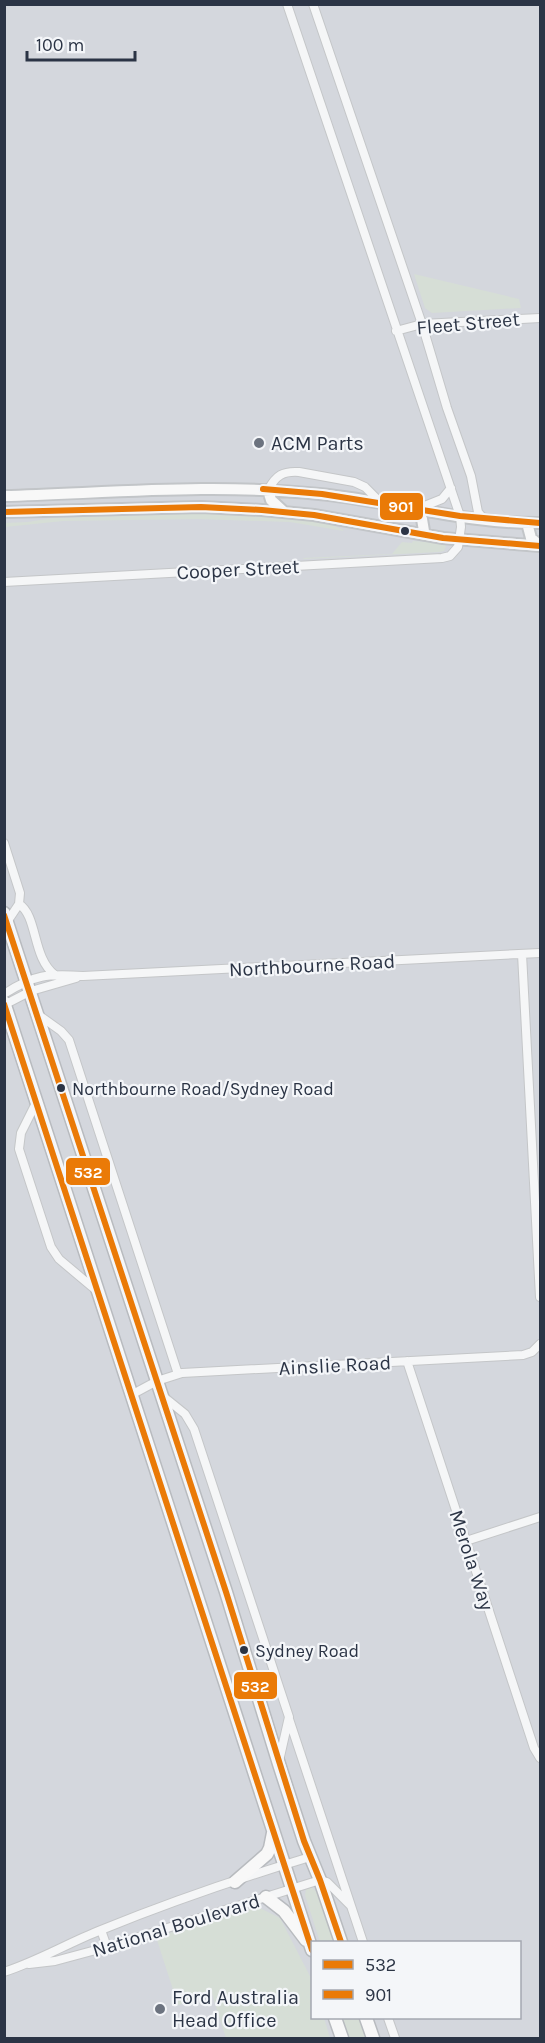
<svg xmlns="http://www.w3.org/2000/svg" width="545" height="2043" viewBox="0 0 545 2043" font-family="Karla,sans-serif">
	<rect width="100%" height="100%" fill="#e6e8ea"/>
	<path fill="#d4d7dd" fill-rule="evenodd" d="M5 5H540V2038H5ZM312 1942H520V2018H312Z"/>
	<path fill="#d6ded6" d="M414 274 519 299 521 308 432 313 425 308Z
		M215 513C242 514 325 515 344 531L290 522 198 519 63 521 5 527V523L28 522 52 518Z
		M413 541 443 543 446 546 444 551 439 552 304 559 303 558 392 554 402 542 412 543Z
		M311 1887 317 1892 336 1942H320L305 1895 306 1889Z
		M258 1907 280 1918 312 1980V2018H324L330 2038H226L212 1994 178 2005 156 1937Z
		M342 2018H360L367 2038H349Z"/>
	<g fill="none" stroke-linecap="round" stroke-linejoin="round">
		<g stroke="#c4c6c8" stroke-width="10">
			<path id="minor" d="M313 4 422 324 447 408 471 476 478 512 484 519
				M396 331 422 324 540 318
				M268 490C276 475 283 471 299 472L354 482 365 487 381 503
				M417 509 442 499 451 488
				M4 582 442 558 450 556 458 547 461 527 460 516 287 4
				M4 843 20 893 19 904 7 922
				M19 904C38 916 32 958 55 975
				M522 954 540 1297
				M4 994C35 974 47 974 83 976L540 953
				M4 1005 31 991 76 978
				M40 1016 61 1031 69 1040 178 1374
				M37 1101 21 1133 19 1149 51 1247 59 1259 97 1291
				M407 1361 534 1748 540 1758
				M131 1395 157 1381 182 1373 523 1355 532 1352 540 1344
				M164 1397 185 1414 194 1429 289 1717 279 1761
				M466 1541 540 1517
				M289 1719 363 1942
				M101 1930 107 1947
				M29 1964 55 1961 107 1947 320 1880 327 1882 351 1906
				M4 1972C38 1961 68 1943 101 1930 170 1902 240 1878 310 1857
				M388 2018 395 2038"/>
		</g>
		<g stroke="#c2c5c8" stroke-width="14">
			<path id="major" d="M268 490 271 500 284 512
				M4 496C109 493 215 483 319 494 393 501 466 524 540 523
				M416 509 422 519 424 531 421 534
				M4 512 201 507 262 510 314 515 443 538 540 546
				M527 523 531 538 540 546"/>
		</g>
		<g stroke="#b8bbbf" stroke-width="15">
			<path id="highway" d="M4 913 226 1592 279 1764 304 1841 320 1880 341 1942
				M4 1002 312 1950
				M235 1882 267 1854 270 1848 273 1833
				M266 1897 284 1911 306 1940
				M335 2018 342 2038
				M366 2018 373 2038"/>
		</g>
		<use href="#minor" stroke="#f5f6f7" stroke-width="8"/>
		<use href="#major" stroke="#f8f8f8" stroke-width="10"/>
		<use href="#highway" stroke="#f8f8f8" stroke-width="12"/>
		<g stroke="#f4f6f9" stroke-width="10">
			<path id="bus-1" d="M4 915 226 1592 304 1841 320 1880 341 1942
				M4 1004 312 1950"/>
		</g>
		<g stroke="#f4f6f9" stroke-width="10">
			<path id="bus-2" d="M263 489 322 494 460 516 540 523
				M4 512 201 507 262 510 314 515 443 538 540 546"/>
		</g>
		<use href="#bus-1" stroke="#ea7a07" stroke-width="6"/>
		<use href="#bus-2" stroke="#ea7a07" stroke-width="6"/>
	</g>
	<g fill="#6c737f" stroke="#f4f6f9" stroke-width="2">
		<circle cx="259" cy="443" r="6"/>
		<circle cx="160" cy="2009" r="6"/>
	</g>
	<g fill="#2b3445" stroke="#f4f6f9" stroke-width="2">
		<circle cx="405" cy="531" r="5"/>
		<circle cx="61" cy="1088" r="5"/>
		<circle cx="244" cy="1650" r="5"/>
	</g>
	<g text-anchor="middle" stroke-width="4.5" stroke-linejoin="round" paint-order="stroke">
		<g font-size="18" fill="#2b3445" stroke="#f4f6f9" text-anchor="start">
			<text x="72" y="1095">Northbourne Road/Sydney Road</text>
			<text x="255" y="1657">Sydney Road</text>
		</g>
		<g font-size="20" fill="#2b3445" stroke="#f4f6f9">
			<text transform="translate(468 323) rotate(-5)" y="7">Fleet Street</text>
			<text transform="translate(238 569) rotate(-3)" y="7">Cooper Street</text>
			<text transform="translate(312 965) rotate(-3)" y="7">Northbourne Road</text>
			<text transform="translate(335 1365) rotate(-3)" y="7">Ainslie Road</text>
			<text transform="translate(472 1560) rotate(72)" y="7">Merola Way</text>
			<text transform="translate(176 1925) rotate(-17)" y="7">National Boulevard</text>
		</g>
		<g font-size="20" fill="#2b3445" stroke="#f4f6f9" text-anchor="start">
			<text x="271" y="450">ACM Parts</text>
			<text x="172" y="2004">Ford Australia<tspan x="172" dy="23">Head Office</tspan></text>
		</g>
	</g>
	<g stroke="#f4f6f9" stroke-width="2">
		<rect x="379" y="492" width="45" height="29" rx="6" fill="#ea7a07"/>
		<rect x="65" y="1157" width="46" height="29" rx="6" fill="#ea7a07"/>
		<rect x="233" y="1671" width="45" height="29" rx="6" fill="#ea7a07"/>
	</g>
	<g font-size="16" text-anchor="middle" font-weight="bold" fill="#fff">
		<text x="401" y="512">901</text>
		<text x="88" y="1178">532</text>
		<text x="255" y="1692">532</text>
	</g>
	<rect width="545" height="2043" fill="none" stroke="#2b3445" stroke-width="12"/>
	<rect x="311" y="1941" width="210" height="78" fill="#f4f6f9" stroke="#a4a8b1" stroke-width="1.5"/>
	<rect x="323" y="1960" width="30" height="9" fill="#ea7a07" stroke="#a4a8b1" stroke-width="1.5"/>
	<text x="365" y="1971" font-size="18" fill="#2b3445">532</text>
	<rect x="323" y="1990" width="30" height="9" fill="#ea7a07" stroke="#a4a8b1" stroke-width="1.5"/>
	<text x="365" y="2001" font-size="18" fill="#2b3445">901</text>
	<path d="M27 51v9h108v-9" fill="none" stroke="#2b3445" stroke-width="3"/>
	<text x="36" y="51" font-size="18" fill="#2b3445" stroke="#f4f6f9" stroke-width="4.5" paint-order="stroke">100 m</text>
</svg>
